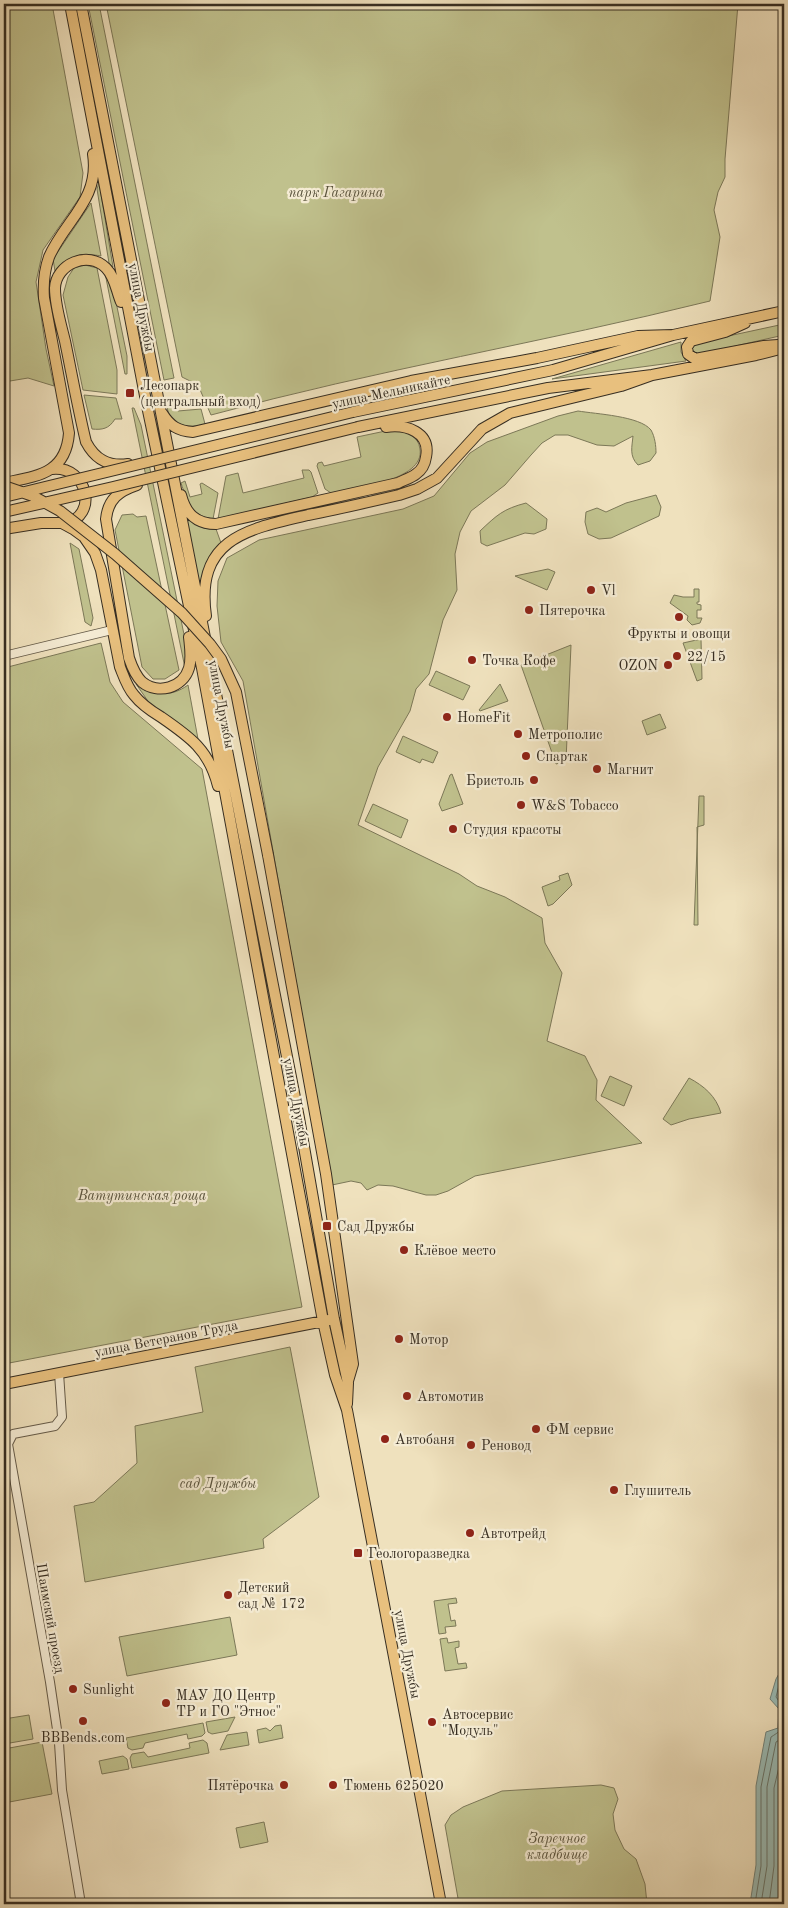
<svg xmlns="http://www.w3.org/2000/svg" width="788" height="1908" viewBox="0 0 788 1908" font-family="'Old Standard TT',serif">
	<rect width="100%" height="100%" fill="#efe1bd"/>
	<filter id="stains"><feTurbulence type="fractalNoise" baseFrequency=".004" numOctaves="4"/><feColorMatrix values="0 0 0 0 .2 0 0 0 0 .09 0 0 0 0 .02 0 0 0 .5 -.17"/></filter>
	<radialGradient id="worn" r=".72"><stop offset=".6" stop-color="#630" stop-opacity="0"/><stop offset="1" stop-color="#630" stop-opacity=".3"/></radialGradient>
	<path fill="#c0c18d" stroke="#7c7858" d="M4 4H52L83 173 80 197 43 250 36 282 46 349 54 386 28 378 4 382Z
		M88 4H99L174 378 164 380Z
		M106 4H738L725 159V177L718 192 714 210 720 237 710 301C545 342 376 370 211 415L198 385 182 377Z
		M99 182 113 267 109 263 97 189Z
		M91 203 101 256C81 252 69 258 55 271L53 259Z
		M85 265 97 268 117 370V394L83 390 63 295 68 277 74 268Z
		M105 273 113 287 127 356V374H125Z
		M784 324V335L700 354 693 352 692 348 696 343Z
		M681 342V352L686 361 552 379Z
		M84 395 116 398 122 419H115C109 429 102 430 92 429Z
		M167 405H176L178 411 201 409 205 424C188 429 168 426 167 405Z
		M132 408H134L141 425 187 649 185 668Z
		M578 411C596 414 640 416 651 430 655 437 656 446 656 453L650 461 638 465C629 456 632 447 633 436L614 446 597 445 568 435H555L542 443 531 455 505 485 471 511 460 532 455 554 457 590 443 620 429 674 416 689 410 711 378 767 358 825 459 874 477 886 505 897 542 918 545 943 562 973 547 1041 585 1056 597 1080 596 1100 642 1143 475 1176 448 1191 436 1195H426L393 1186 378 1185 367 1190 361 1183 351 1181 332 1185 243 681 221 642 217 606 218 581 227 558 259 540 403 509 434 496 470 453 487 442 558 416Z
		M395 429C407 433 418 435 420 449 425 481 353 488 331 493L325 489 317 466 318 463 322 462 324 466 361 457 357 437Z
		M302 470H309L311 472 318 493 312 497 218 519 226 476 238 473 243 493 304 478Z
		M185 481 190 497 202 494 200 484 202 483 218 493 213 519C190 515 188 503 181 483Z
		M656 495 661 507 659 516 611 538 599 539 588 534 585 522 586 512 597 508 606 512 626 503Z
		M526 503 547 519 546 529 534 534 525 533 487 546 481 543 480 531C497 515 503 509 526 503Z
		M133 514 137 517 146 516 179 670 165 679H153L142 667 115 530 122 515Z
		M185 516C194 524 203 530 216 529L221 543C208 556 202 571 200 589Z
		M70 543 79 549 93 618 91 626 85 622Z
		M548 569 555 572 547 590 515 576Z
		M694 589H699V602H697V604L701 605V610H697V618H702L700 623 692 625 687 620 688 616 670 603 674 595 683 597H694Z
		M701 639 702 679 697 681 683 643Z
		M101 643 110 682 123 702 202 769 302 1307 4 1364V668Z
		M571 645 566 761 556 764 521 665Z
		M436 671 470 686 463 700 429 685Z
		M136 684C154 695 170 698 188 685L198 739 150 704Z
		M500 684 508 701 480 711 479 710Z
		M660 714 666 728 647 735 642 721Z
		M403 736 438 752 433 763 422 759 420 763 396 752Z
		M452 774 463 804 442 811 439 804 450 775Z
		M699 796H704V825L697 827 698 925H694Z
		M373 804 408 820 401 838 365 821Z
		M568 873 572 885 553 904 548 906 542 887 560 880 559 876Z
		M610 1076 632 1086 624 1106 601 1096Z
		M689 1078C704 1086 716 1096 721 1113L689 1119 671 1125 663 1119Z
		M290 1347 319 1497 263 1539 264 1548 85 1582 74 1506 94 1502 137 1463 135 1426 203 1412 195 1367Z
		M456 1598 457 1603 448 1604 451 1621 455 1620 456 1626 445 1627 446 1633 439 1634 434 1601Z
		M230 1617 237 1655 127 1676 119 1637Z
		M447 1638 448 1643 459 1641V1647L455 1648 458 1664 466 1663 467 1668 445 1671 440 1639Z
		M29 1715 33 1739 4 1744V1719Z
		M235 1717 228 1731 212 1734 208 1732 206 1722Z
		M203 1723 205 1733 202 1736 188 1739 187 1734 145 1743 143 1748 132 1750 128 1748 126 1738Z
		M281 1725 283 1738 259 1743 257 1730 266 1728 270 1731 275 1726Z
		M247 1732 249 1745 220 1750 227 1735Z
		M203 1740 207 1743 209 1753 132 1768 130 1758 132 1754 144 1752 148 1757 190 1748 189 1743Z
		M42 1742 52 1794 4 1803V1749Z
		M123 1756 127 1759 129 1769 102 1774 99 1761Z
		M601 1785 614 1788 618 1799 613 1814 615 1830 624 1849 636 1859 645 1884 647 1904H459L445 1825 451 1815 463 1807 502 1791Z
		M264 1822 268 1842 240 1848 236 1828Z"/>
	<path fill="#9abcb6" stroke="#72837b" d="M784 1665V1904H750L756 1865V1786L766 1732 778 1728 779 1709 770 1699 776 1679Z"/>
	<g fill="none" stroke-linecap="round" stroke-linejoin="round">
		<path stroke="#68756c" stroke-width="1" d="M755 1904 761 1866V1787L771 1737C787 1727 784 1727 784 1708L776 1697 780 1681 784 1675
			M761 1904 767 1866V1787L776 1742 784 1737
			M769 1904 774 1866V1788L784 1746"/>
		<g stroke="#655b49" stroke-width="10">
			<path id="minor" d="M4 656 112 630
				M59 1373 62 1417 55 1426 13 1434 8 1444 50 1682 59 1743 62 1790 81 1904"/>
		</g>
		<g stroke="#372e22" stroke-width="12">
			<path id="major" d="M70 4 146 401 202 668 323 1321 335 1375 347 1410 441 1904
				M81 4 299 1118 334 1319 348 1383 347 1404
				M121 302C116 290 115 277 106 268 88 250 56 264 55 288 55 306 61 324 65 341 72 375 78 409 86 442 95 459 108 467 128 464
				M745 323 725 332 691 341 687 347 688 354 695 359 764 346 778 345
				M353 412 553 370 673 335 784 311
				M162 413C170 426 178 431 193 432L411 381 537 358 638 336 673 335
				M358 427 548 388 652 375 756 355 784 348
				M52 469C88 465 99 517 65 523
				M4 483C37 476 66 474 69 433L44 298C43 284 44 271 49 257 65 220 100 200 93 154
				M137 485C119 491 108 499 106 519L129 658C132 667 135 675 142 682 158 695 183 688 189 668 192 658 190 647 189 637
				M181 495C186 514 196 524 216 524L398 483C404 480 411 478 416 474 422 470 425 464 426 457 431 432 406 424 386 427
				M4 529 41 523H62L73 529 84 537 95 553 101 570 120 667C124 677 127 687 134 695 141 704 151 711 161 717 190 737 209 750 218 786
				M206 616C195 538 248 529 308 515 339 509 369 502 399 495L417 489 437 478 482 429 510 413 621 386 652 375
				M268 855 326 1174 353 1364 348 1381
				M4 1384 329 1320"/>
		</g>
		<use href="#minor" stroke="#f5ecd4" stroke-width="8"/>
		<use href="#major" stroke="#e8c07e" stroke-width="10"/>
		<g stroke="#372e22" stroke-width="12" stroke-linecap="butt">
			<path id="major-bridge" d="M4 486 33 496 60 511 115 554 182 613 210 644 221 659 236 692 268 855
				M4 497 353 412
				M4 512 113 487 358 427"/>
		</g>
		<use href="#major-bridge" stroke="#e8c07e" stroke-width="10"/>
	</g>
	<g fill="#8f2418" stroke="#f5ecd4" stroke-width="2">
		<rect x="125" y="388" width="10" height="10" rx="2.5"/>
		<circle cx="591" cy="590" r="5"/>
		<circle cx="529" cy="610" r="5"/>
		<circle cx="679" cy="617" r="5"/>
		<circle cx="677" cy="656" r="5"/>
		<circle cx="472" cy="660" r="5"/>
		<circle cx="668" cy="665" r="5"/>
		<circle cx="447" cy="717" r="5"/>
		<circle cx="518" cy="734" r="5"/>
		<circle cx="526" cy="756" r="5"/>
		<circle cx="597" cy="769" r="5"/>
		<circle cx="534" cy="780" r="5"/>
		<circle cx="521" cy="805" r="5"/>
		<circle cx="453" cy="829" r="5"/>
		<rect x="322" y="1221" width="10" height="10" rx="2.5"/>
		<circle cx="404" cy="1250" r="5"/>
		<circle cx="399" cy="1339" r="5"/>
		<circle cx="407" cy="1396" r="5"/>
		<circle cx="536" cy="1429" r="5"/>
		<circle cx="385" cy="1439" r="5"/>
		<circle cx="471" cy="1445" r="5"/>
		<circle cx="614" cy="1490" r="5"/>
		<circle cx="470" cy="1533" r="5"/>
		<rect x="353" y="1548" width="10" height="10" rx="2.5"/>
		<circle cx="228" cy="1595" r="5"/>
		<circle cx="73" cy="1689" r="5"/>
		<circle cx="166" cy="1703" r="5"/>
		<circle cx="83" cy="1721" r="5"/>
		<circle cx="432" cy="1722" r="5"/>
		<circle cx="284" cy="1785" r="5"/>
		<circle cx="333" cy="1785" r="5"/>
	</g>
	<g text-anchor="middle" stroke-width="4.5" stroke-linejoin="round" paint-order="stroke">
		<g font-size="14" font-style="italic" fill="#59533d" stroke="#f5ecd4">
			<text x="336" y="197">парк Гагарина</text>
			<text x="142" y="1200">Ватутинская роща</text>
			<text x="218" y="1488">сад Дружбы</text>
			<text x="557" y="1843">Заречное<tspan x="557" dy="16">кладбище</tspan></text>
		</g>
		<g font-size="14" fill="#372e22" stroke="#f5ecd4">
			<text transform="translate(142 307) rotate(79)" y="5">улица Дружбы</text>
			<text transform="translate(391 391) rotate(-12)" y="5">улица Мельникайте</text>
			<text transform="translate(222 704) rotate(79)" y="5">улица Дружбы</text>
			<text transform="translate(297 1102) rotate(79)" y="5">улица Дружбы</text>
			<text transform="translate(166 1338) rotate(-11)" y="5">улица Ветеранов Труда</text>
			<text transform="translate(51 1618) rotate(80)" y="5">Шаимский проезд</text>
			<text transform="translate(408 1654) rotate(79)" y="5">улица Дружбы</text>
		</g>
		<g font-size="14" fill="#372e22" stroke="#f5ecd4" text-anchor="start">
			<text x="140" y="390">Лесопарк<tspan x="140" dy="16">(центральный вход)</tspan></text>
			<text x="601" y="595">Vl</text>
			<text x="539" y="615">Пятерочка</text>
			<text x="679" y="638" text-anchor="middle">Фрукты и овощи</text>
			<text x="687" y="661">22/15</text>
			<text x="482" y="665">Точка Кофе</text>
			<text x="658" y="670" text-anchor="end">OZON</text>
			<text x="457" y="722">HomeFit</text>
			<text x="528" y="739">Метрополис</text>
			<text x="536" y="761">Спартак</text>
			<text x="607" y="774">Магнит</text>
			<text x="524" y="785" text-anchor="end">Бристоль</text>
			<text x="531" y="810">W&amp;S Tobacco</text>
			<text x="463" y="834">Студия красоты</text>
			<text x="337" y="1231">Сад Дружбы</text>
			<text x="414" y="1255">Клёвое место</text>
			<text x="409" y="1344">Мотор</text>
			<text x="417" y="1401">Автомотив</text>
			<text x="546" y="1434">ФМ сервис</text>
			<text x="395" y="1444">Автобаня</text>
			<text x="481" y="1450">Реновод</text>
			<text x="624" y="1495">Глушитель</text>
			<text x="480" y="1538">Автотрейд</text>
			<text x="368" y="1558">Геологоразведка</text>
			<text x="238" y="1592">Детский<tspan x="238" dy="16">сад № 172</tspan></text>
			<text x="83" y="1694">Sunlight</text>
			<text x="176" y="1700">МАУ ДО Центр<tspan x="176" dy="16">ТР и ГО "Этнос"</tspan></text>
			<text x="442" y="1719">Автосервис<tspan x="442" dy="16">"Модуль"</tspan></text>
			<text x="83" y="1742" text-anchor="middle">BBBends.com</text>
			<text x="274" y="1790" text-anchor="end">Пятёрочка</text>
			<text x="343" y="1790">Тюмень 625020</text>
		</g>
	</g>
	<rect width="788" height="1908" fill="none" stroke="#efe1bd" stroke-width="20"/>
	<rect x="5" y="5" width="778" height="1898" fill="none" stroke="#372e22" stroke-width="2.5"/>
	<rect x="10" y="10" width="768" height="1888" fill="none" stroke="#372e22"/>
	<rect width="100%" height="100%" filter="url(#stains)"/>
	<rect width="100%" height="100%" fill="url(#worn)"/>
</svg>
